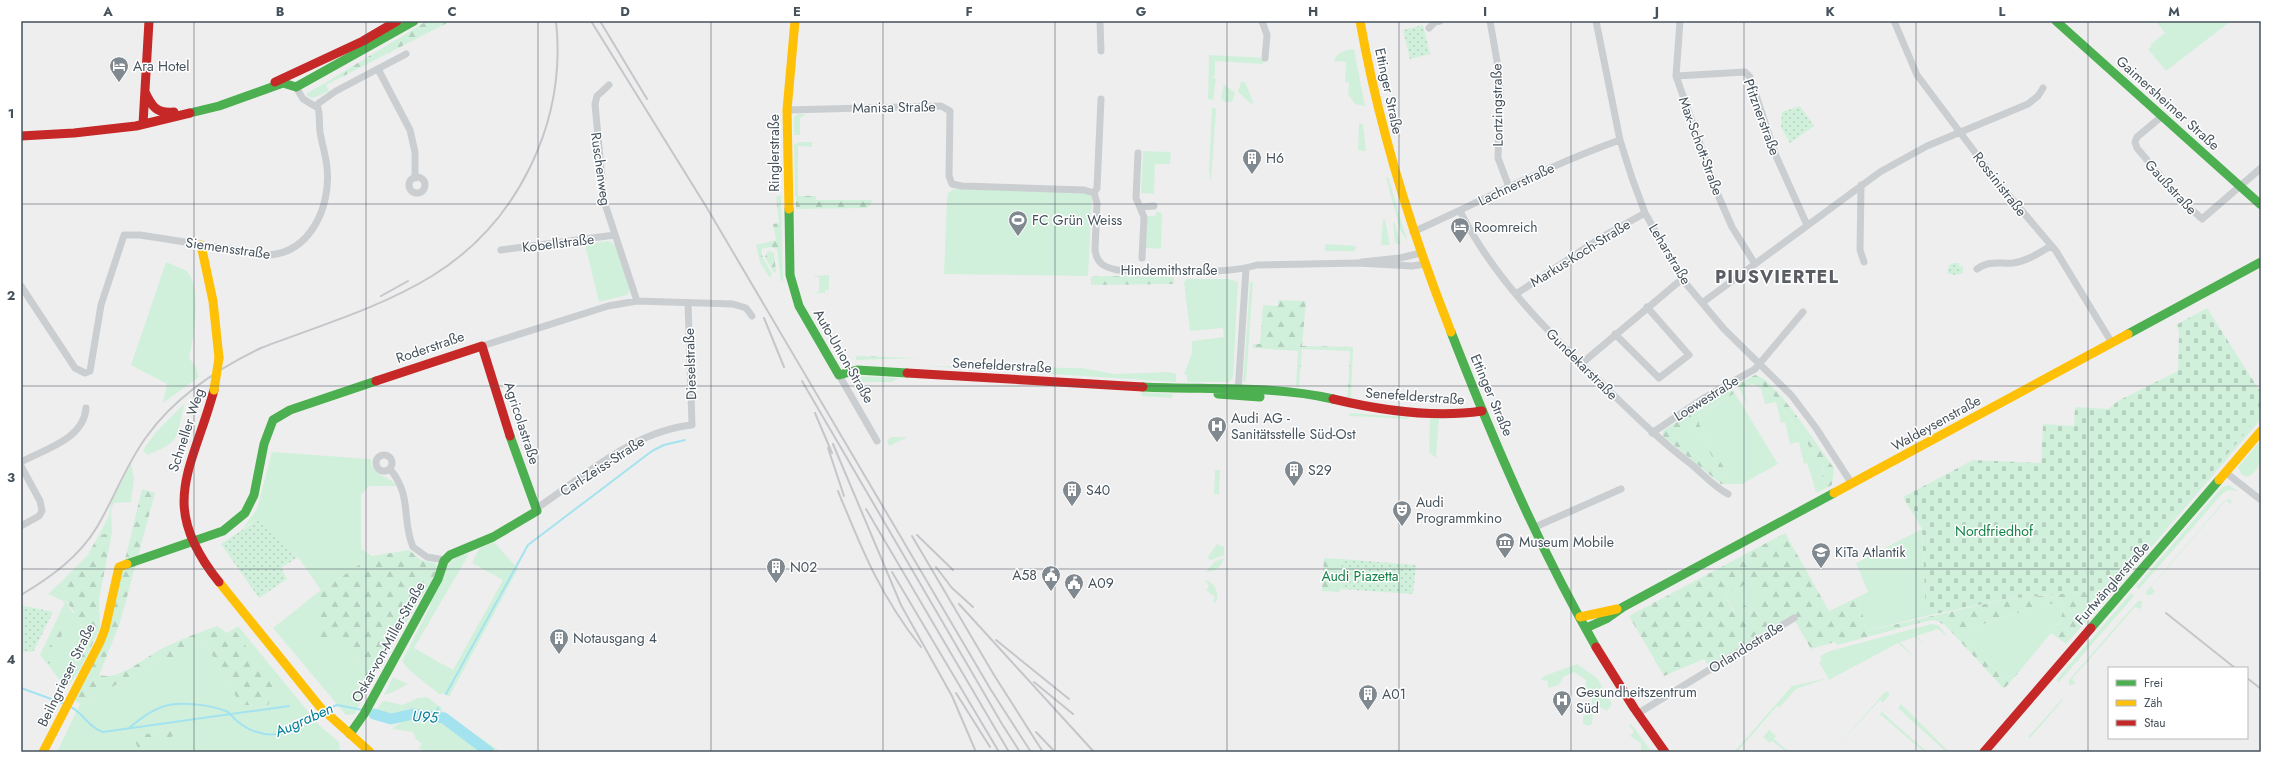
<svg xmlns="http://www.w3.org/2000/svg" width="2282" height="773" viewBox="0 0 2282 773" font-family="Jost,sans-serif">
	<defs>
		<pattern id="forest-firs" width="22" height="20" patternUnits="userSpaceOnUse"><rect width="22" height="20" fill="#d1f0db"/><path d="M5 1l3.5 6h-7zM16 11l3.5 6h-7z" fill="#b5d0be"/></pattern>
		<pattern id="cemetery-stones" width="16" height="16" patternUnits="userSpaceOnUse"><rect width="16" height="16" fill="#d1f0db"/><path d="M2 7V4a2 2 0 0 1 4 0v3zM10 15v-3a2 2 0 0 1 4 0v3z" fill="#b5d0be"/></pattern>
		<pattern id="park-dots" width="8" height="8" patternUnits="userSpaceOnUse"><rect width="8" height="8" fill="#d1f0db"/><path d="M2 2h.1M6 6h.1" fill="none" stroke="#b5d0be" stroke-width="1.8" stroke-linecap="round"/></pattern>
	</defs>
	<rect width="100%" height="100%" fill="#efeeee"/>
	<path fill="#d1f0db" d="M2156 21H2231L2166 71 2148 49 2152 46 2150 45 2165 33Z
		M1354 49 1365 106 1355 104 1348 94 1349 83 1345 82 1346 62 1334 61C1336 52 1346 50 1354 49Z
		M1209 55 1268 58 1262 64 1215 61V75L1213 78H1216L1213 100 1208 99Z
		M1241 82H1245L1254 104 1250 103 1238 92Z
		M325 83 329 91 313 98 307 96V93Z
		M1224 84 1235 93 1232 102H1225L1221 98Z
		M1212 107 1215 108 1216 110 1211 181 1209 171Z
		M798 114H806L800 118V135H794V117Z
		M1359 123 1363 124 1366 151 1358 150Z
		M799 142H812V147L798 146V196H795L794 145Z
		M1143 151 1171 152 1170 164H1155L1154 194 1141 193Z
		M1386 177H1388L1407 240 1400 230Z
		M954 189 1086 192 1092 198 1088 276 944 274 947 199 948 193Z
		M1156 212 1162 213 1161 249 1146 248 1147 216H1155Z
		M1383 219H1385L1390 245H1381Z
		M1393 223H1395L1401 245 1395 243Z
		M609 241 616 246 630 291 627 295 599 302 585 244Z
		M1325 244 1356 246 1355 251H1325Z
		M166 262 187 271C202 287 194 338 189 358L196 367 199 377 163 403 167 384 131 365Z
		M829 275V290H825V293H815L819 291V277H814L815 276Z
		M1187 279H1229L1238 282 1233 377 1229 382H1187V375L1184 374 1192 353V341L1224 337 1223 328 1190 331 1184 282Z
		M1250 282H1253L1246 382H1243Z
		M927 366 1082 368 1115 374 1169 372 1176 374V382Z
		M856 376 897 378 900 377 892 382H853L852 377Z
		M1750 383H1760L1773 395 1823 466C1825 475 1821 479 1814 485L1807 463 1804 464 1799 442 1790 444 1785 422 1781 423 1776 402 1765 404 1761 388 1752 384 1744 388 1747 404 1739 388Z
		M1142 392 1173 394 1172 398 1142 396Z
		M1735 393 1778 464 1742 484H1733V479L1722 476 1672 437V433L1687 424 1694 426 1719 468H1724L1699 424 1700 414Z
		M185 403C175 436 184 441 147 455L143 450 156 432Z
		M1349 413 1407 417 1409 419 1350 416Z
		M2261 415V419L2112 593 2111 589Z
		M1430 418H1439L1436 458 1429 452Z
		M891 437H906V438L889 446 887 441Z
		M2261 440C2261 453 2262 473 2246 477L2241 474 2238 467Z
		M272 452 371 459C370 476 388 475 398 486H369L361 495V549L372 556 321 591 340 640 358 659 364 674 373 677 355 714 346 715 273 628 321 590 298 557 257 520 243 528 257 509Z
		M131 463 134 478 131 502 114 503 111 508 112 533 99 535 109 515 111 503Z
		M1215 470H1220L1219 494H1214Z
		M2229 485 2238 491 2228 490 2222 494 2139 589 2136 587 2222 487Z
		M2225 500 2230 499 2232 501 2230 504 2226 500 2151 587 2155 591 2151 595H2146V592Z
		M1922 529 1926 616 1867 631 1858 597 1868 592 1856 563Z
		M494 542 518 569 449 697 445 694H439L409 670 402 661 430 607C431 596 445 565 454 559 458 556 463 555 469 554L414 648 453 670 503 580 472 563 479 549Z
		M1217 544 1224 547V555L1211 560 1207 558Z
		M1224 558C1222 567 1214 572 1206 572L1214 562Z
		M1754 578 1764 594 1735 612 1725 596Z
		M1205 580C1215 582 1221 595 1215 603L1213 602 1215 597 1206 590 1209 586Z
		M60 583 65 590 63 597 88 637V642L74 664 80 670 68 686 63 684 40 655 65 602 48 594Z
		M2131 593 2134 596 2059 682 2056 680Z
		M2138 601H2141L2142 603 2141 609 2135 607 2072 679 2076 683 2075 684 2069 685V680Z
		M2049 603 2064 608 2060 620 2051 633 2018 673 2005 678 1976 651 1970 635 1974 627Z
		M1931 624 1938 625 1948 637 1938 629 1916 636 1927 647 1915 637 1900 642 1916 659 1898 643 1829 680 1828 678 1796 689 1779 708 1777 706 1737 752H1734L1792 686 1828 678 1819 662 1822 660 1820 656 1830 651Z
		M238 626 320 726 339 742 340 752H155L153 744 175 735 173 728 135 737 139 752H57L80 704 86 702 164 657 171 659 185 649 204 641 241 705 227 633Z
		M1577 664 1597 678 1612 704 1607 711 1600 707 1593 710 1592 724 1588 726 1583 724V716L1590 713 1592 700 1586 695V680L1574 672 1563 677 1559 685 1548 688V681L1541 680 1544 676Z
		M393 677 408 684 391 693 384 695Z
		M1886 691 1890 694 1883 703 1880 700 1832 752Z
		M427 697 442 708 441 710 501 752H425L419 748 422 744 416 739 413 732 392 729 412 713 390 717 375 712 382 702 385 701 403 705 417 698Z
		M2063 698V700L2030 738 2028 737Z
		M1901 704 1949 752H1946L1898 708Z
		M1883 710V713L1927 752H1924L1881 715 1879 716Z
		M1631 724 1652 752H1641V743L1630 736 1634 732 1629 725Z
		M1769 730 1776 736 1774 739 1789 752H1786L1772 741 1770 743 1763 737Z"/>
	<path fill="url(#forest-firs)" fill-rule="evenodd" d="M427 21H451L326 85 325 83Z
		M781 195 783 280 781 282 777 249 770 247 762 249V256L772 274 771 277H769L760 262 756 245 776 240 773 224 779 223 776 197Z
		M796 196H816V200H872L871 204 867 208 796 209Z
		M768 251 774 253 776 272 774 273 765 257Z
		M1100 276 1174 277V284L1091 285V277Z
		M1278 300 1306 301 1302 346 1353 347 1351 400 1344 396H1347L1348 391 1350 351 1302 349 1299 387 1296 386 1298 351 1253 348V344H1260L1263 305 1278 306Z
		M856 356 921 358 856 360Z
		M1755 375C1773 376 1821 451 1834 468L1832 485 1816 493 1814 485C1821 479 1825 475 1823 466L1773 395 1760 383H1750L1739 388 1736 385Z
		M1732 387 1735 393 1700 414 1699 424 1724 468H1719L1694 426 1687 424 1672 433V437L1722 476 1734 479 1733 484H1721L1663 436V431Z
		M142 489 155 493 120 623 99 675C122 681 145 656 165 647 182 639 200 632 217 626L227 633 236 632 276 690 268 705H241L204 641 185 649 181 656 171 659 164 657 86 702 80 704 76 702 74 698 107 635Z
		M112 533 99 599 100 628 80 670 74 664 88 642V637L82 636 79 631 82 625 72 622 67 617 70 613H75L63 597 65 590 60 583 87 556 99 535Z
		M1785 533 1829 611 1858 597 1867 631 2006 599 2111 589 2112 593 2066 644 2051 633 2060 620 2064 608 2049 603 1974 627 1970 635 1976 651 2005 678 2018 673 2004 689 1945 625 1934 620 1923 622 1837 645 1835 642 1811 649 1795 621 1712 671 1704 659 1664 676 1629 616ZM1754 579 1763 594 1734 612 1725 596Z
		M409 550 421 560 435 563 437 566 434 576 373 677 364 675 358 659 340 640H321V591L372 556Z
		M1324 558 1342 559 1340 592 1322 591Z
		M59 625 63 631 53 661 48 664 47 653Z
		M173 728 176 735 153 744 156 752H139L134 737Z"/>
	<path fill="url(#cemetery-stones)" d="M2207 308 2261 393V415L2111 589 2006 599 1926 616 1922 529 1903 497 1973 460 2041 463 2043 424 2074 426 2075 407 2108 409 2118 401 2178 371 2179 331 2176 325Z"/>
	<path fill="url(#park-dots)" d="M1423 25 1430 54 1410 59 1403 30Z
		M1800 106 1814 126 1790 143 1781 127 1782 112Z
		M1953 263H1959V266L1963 267V273L1955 275 1947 273 1949 265Z
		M257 520 298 557 281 568 287 579 259 598 221 544Z
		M1342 559 1416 565 1413 594 1340 589Z
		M21 605 53 612 33 652 21 651Z"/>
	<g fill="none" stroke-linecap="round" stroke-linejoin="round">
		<path stroke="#a3e3ef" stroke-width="2" d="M21 688 65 704
			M446 694 528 545 652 451 664 445 685 440
			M71 707C83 713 89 728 103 732L289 706
			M327 709 337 705 363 710
			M369 712 391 719 413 714 444 718 489 752
			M435 715 438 708
			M129 728C139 720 151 710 165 706 181 701 210 705 226 711 231 713 233 718 237 721 249 731 264 736 279 734 286 733 291 730 293 724L322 712"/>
		<path stroke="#a3e3ef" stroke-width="11" d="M374 714 391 719 413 714 444 718 489 752"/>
		<path stroke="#caced0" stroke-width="7" d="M1100 21 1101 51
			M1262 21 1267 35 1265 58
			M1490 21 1498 67 1500 90 1498 158 1509 187
			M1596 21 1620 140 1632 178 1645 213 1682 279 1724 329 1792 396 1816 428 1852 484
			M1680 21 1676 76 1718 195 1732 227 1755 264
			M1894 21 1917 75 1995 179 2056 251 2112 343
			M1429 28 1435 22 1440 21
			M378 69 410 130 415 152V178
			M1676 76 1745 72 1750 77 1776 156 1807 225
			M609 85 597 96 595 104 604 201 637 301
			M1101 99 1097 188 1094 193 1097 203 1095 250C1097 264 1104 267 1117 270 1156 270 1221 276 1257 265L1358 263 1412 266 1425 264
			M316 105 336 91 406 54
			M787 110 941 106 950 111 949 176 952 184 962 186 1084 190 1094 193
			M2161 117 2137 137 2135 142 2137 148 2178 197 2202 219 2261 168
			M1138 153 1136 198 1144 217 1142 258
			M409 185a8 8 0 1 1 16 0a8 8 0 1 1-16 0Z
			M1861 185 1860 250 1864 262
			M1140 207 1154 206
			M1460 211C1493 277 1547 331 1599 381 1629 410 1658 439 1691 464 1703 474 1715 488 1728 494
			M1413 232C1482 201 1549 165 1620 140
			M501 250 615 235
			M1362 262 1400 258 1421 253
			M1977 269C1989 260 1999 264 2013 263 2027 261 2039 253 2051 246
			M21 286 75 368 85 373 90 371 101 305 124 235H140L269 255C311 252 331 206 327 168 326 156 322 144 320 132 319 124 320 115 318 108L303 99 296 87
			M1516 294 1602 237 1645 213
			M1702 303 1880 172 1927 146 2028 104 2038 96 2043 88
			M1615 334 1659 378 1689 355 1647 307
			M482 346 608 306 637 301 733 304 746 308 752 316
			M1581 364 1682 279
			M839 375 877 441
			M1238 392 1246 269
			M1652 433 1704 398 1755 369 1803 312
			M376 463a8 8 0 1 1 16 0a8 8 0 1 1-16 0Z
			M21 462C45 449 84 439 86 408
			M21 466 40 501 42 511 39 516 21 526
			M390 469C413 497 401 519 413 547L427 557 445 560
			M2225 472 2261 500
			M537 508C585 476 633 431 692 425L688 303
			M1535 527 1621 489
			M1637 714 1794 618"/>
		<path stroke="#4caf50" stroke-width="9" d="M2056 21 2261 205
			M190 113 219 106 283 83 296 87 414 21
			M789 209 790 275 799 306 839 375 857 370 907 373
			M1451 332C1493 440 1538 546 1596 647
			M2128 334 2261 262
			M1143 387C1206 390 1271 385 1333 399
			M1218 394 1260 397
			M127 564 223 531 245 513 254 495 264 444 273 420 290 410 376 381
			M1586 628 1606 619 1623 607 1834 493
			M2091 628 2219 480
			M350 734 364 714 438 579 444 561 450 555 493 537 537 511 510 436"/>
		<path stroke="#ffc107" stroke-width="9" d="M1360 21C1379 128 1411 231 1451 332
			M789 209 787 110 795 21
			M201 245 213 301 219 358
			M2219 480 2261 431
			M1834 493 2128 334
			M219 582 320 707 370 752
			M1580 617 1617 609
			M43 752 100 642 105 629 119 567 127 564"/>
		<path stroke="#c62828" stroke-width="9" d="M275 82 363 41 397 21
			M145 92C152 107 157 114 174 112
			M143 124 149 21
			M21 136 74 133 136 126 190 113
			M907 373 1143 387
			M376 381 482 346 510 436
			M214 390C192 471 157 505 219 582
			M1333 399C1379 410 1435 418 1482 411
			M1596 647 1634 708 1665 752
			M1984 752 2091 628"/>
		<path stroke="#c4c6c9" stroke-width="2" d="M591 21 707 208 991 690 1031 752
			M600 21 647 99
			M381 296 408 281
			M764 318 784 367
			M802 381 1002 724 1020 752
			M815 413 832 453
			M833 444 901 605 952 696 976 752
			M828 448 844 496
			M838 491C862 550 881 597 921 647
			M866 509 1009 752
			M917 535 953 570
			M912 536 994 675 1043 752
			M936 567 952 588 973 607
			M892 572 999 752
			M21 595C51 577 79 557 97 527 115 497 126 464 147 436 176 396 217 369 261 348 318 326 380 308 432 276 518 223 567 122 556 21
			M959 604 1094 752
			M2166 613 2235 668
			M996 640 1069 699
			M2247 678 2261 689
			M1034 682 1073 714
			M956 693 990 747
			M1036 732 1055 752"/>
		<path stroke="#ffc107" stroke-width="9" d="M214 390 219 358"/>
	</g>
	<path fill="none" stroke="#45525c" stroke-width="1" stroke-opacity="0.55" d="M194 21V752M366 21V752M538 21V752M711 21V752M883 21V752M1055 21V752M1227 21V752M1399 21V752M1571 21V752M1744 21V752M1916 21V752M2088 21V752M21 204H2261M21 386H2261M21 569H2261"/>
	<defs>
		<g id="hotel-pin" transform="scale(1)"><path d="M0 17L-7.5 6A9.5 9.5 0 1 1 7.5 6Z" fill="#80898f" stroke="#fff"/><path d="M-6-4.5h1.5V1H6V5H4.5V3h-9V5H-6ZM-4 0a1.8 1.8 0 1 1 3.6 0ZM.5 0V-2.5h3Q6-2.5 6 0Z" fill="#fff"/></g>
		<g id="building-pin" transform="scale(1)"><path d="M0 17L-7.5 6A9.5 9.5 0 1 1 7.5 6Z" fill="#80898f" stroke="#fff"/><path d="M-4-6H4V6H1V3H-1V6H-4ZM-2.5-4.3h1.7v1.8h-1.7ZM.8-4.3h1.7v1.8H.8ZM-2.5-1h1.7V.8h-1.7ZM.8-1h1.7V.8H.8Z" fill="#fff"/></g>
		<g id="stadium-pin" transform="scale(1)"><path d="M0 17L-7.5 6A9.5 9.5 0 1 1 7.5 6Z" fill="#80898f" stroke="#fff"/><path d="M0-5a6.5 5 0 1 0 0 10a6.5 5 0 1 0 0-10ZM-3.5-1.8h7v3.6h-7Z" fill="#fff"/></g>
		<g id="hospital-pin" transform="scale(1)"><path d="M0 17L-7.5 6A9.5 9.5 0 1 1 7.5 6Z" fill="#80898f" stroke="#fff"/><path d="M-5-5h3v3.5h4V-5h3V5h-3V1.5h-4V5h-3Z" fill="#fff"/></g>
		<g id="theatre-pin" transform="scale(1)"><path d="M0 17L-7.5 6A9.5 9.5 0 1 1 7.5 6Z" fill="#80898f" stroke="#fff"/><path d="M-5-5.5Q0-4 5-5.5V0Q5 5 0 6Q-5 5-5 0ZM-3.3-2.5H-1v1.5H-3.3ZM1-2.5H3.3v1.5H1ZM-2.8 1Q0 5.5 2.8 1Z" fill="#fff"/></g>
		<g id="museum-pin" transform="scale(1)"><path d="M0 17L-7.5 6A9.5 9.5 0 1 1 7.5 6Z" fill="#80898f" stroke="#fff"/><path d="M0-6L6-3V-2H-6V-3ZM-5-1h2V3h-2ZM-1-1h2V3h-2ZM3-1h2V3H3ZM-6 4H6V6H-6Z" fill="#fff"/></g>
		<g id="school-pin" transform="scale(1)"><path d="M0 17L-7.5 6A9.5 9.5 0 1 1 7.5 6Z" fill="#80898f" stroke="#fff"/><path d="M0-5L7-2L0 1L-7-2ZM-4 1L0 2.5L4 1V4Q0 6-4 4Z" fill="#fff"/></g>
		<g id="civic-pin" transform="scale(1)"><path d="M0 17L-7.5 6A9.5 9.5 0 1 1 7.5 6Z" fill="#80898f" stroke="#fff"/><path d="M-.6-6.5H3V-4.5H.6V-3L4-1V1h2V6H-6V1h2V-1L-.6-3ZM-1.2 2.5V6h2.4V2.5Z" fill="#fff"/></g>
	</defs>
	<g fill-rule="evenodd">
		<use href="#hotel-pin" x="119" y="66"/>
		<use href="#building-pin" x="1252" y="158"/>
		<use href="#stadium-pin" x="1018" y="220"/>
		<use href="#hotel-pin" x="1460" y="227"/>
		<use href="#hospital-pin" x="1217" y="426"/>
		<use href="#building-pin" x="1294" y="470"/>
		<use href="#building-pin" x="1072" y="490"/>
		<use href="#theatre-pin" x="1402" y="510"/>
		<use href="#museum-pin" x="1505" y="542"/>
		<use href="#school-pin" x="1821" y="552"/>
		<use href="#building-pin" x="776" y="567"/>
		<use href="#civic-pin" x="1051" y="575"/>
		<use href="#civic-pin" x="1074" y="583"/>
		<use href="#building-pin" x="559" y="638"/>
		<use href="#building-pin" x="1368" y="694"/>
		<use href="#hospital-pin" x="1562" y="700"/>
	</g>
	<g text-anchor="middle" stroke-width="3" stroke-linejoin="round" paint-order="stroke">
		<g font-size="14" fill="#45525c" stroke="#fff" text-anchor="start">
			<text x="133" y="71">Ara Hotel</text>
			<text x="1266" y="163">H6</text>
			<text x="1032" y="225">FC Grün Weiss</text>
			<text x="1474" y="232">Roomreich</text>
			<text x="1231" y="423">Audi AG -<tspan x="1231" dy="16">Sanitätsstelle Süd-Ost</tspan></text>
			<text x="1308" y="475">S29</text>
			<text x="1086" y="495">S40</text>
			<text x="1416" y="507">Audi<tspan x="1416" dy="16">Programmkino</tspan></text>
			<text x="1519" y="547">Museum Mobile</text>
			<text x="1835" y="557">KiTa Atlantik</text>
			<text x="790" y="572">N02</text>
			<text x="1037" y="580" text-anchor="end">A58</text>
			<text x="1088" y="588">A09</text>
			<text x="573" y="643">Notausgang 4</text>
			<text x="1576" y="697">Gesundheitszentrum<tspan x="1576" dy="16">Süd</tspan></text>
			<text x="1382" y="699">A01</text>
		</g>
		<g font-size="14" fill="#45525c" stroke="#fff">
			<text transform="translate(1389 91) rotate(78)" y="5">Ettinger Straße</text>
			<text transform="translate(2168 103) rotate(42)" y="5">Gaimersheimer Straße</text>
			<text transform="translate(1497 105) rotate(-91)" y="5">Lortzingstraße</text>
			<text transform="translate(894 107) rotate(-1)" y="5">Manisa Straße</text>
			<text transform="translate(1762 117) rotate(70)" y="5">Pfitznerstraße</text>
			<text transform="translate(1701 146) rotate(70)" y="5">Max-Schott-Straße</text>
			<text transform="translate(774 153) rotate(-90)" y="5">Ringlerstraße</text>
			<text transform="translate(601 169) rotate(82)" y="5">Ruschenweg</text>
			<text transform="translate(1516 184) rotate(-25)" y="5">Lachnerstraße</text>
			<text transform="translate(2000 184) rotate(52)" y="5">Rossinistraße</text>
			<text transform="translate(2171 187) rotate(47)" y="5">Gaußstraße</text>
			<text transform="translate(558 243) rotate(-7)" y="5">Kobellstraße</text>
			<text transform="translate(228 248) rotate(8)" y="5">Siemensstraße</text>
			<text transform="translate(1580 253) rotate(-32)" y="5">Markus-Koch-Straße</text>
			<text transform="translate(1670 254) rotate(59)" y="5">Leharstraße</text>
			<text x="1169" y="275">Hindemithstraße</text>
			<text transform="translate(430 347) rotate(-19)" y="5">Roderstraße</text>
			<text transform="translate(844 356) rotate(60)" y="5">Auto-Union-Straße</text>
			<text transform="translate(690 364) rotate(-92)" y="5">Dieselstraße</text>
			<text transform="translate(1582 364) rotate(45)" y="5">Gundekarstraße</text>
			<text transform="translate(1002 365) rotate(3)" y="5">Senefelderstraße</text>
			<text transform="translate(1492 395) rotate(67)" y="5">Ettinger Straße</text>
			<text transform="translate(1415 396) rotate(4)" y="5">Senefelderstraße</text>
			<text transform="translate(1706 398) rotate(-32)" y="5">Loewestraße</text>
			<text transform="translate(522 423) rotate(72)" y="5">Agricolastraße</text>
			<text transform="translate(1936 423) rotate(-29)" y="5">Waldeysenstraße</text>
			<text transform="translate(186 430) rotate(-72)" y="5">Schneller Weg</text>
			<text transform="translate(602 466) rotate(-33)" y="5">Carl-Zeiss-Straße</text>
			<text transform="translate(2112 583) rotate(-49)" y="5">Furtwänglerstraße</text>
			<text transform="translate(388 642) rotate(-61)" y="5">Oskar-von-Miller-Straße</text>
			<text transform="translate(1746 647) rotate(-32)" y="5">Orlandostraße</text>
			<text transform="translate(66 675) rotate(-64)" y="5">Beilngrieser Straße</text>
		</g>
		<g font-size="14" fill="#128145" stroke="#fff">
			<text x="1994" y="536">Nordfriedhof</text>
			<text x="1360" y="581">Audi Piazetta</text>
		</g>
		<g font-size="15" font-style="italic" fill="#067f97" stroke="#fff">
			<text transform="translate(425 717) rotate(4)" y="5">U95</text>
			<text transform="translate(304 720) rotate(-24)" y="5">Augraben</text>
		</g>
		<g font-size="18" font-weight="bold" letter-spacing="1" fill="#5a5e63" stroke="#fff">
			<text x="1777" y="283">PIUSVIERTEL</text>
		</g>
	</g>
	<rect width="2282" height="773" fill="none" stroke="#ffffff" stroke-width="44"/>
	<rect x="2108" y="667" width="140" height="72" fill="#ffffff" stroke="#b5babe"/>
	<rect x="2116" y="680" width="20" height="6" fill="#4caf50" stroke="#b5babe"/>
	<text x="2144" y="687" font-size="12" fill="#45525c">Frei</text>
	<rect x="2116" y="700" width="20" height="6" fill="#ffc107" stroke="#b5babe"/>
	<text x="2144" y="707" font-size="12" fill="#45525c">Zäh</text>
	<rect x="2116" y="720" width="20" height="6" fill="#c62828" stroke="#b5babe"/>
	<text x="2144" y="727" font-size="12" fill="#45525c">Stau</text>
	<rect x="22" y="22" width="2238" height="729" fill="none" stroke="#45525c" stroke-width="1.5"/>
	<g font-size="13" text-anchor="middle" font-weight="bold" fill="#45525c">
		<text x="108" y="16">A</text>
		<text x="280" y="16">B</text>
		<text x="452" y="16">C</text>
		<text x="625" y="16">D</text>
		<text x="797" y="16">E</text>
		<text x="969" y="16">F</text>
		<text x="1141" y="16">G</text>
		<text x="1313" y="16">H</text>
		<text x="1485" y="16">I</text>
		<text x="1657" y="16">J</text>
		<text x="1830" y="16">K</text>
		<text x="2002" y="16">L</text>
		<text x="2174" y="16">M</text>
		<text x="11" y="118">1</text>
		<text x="11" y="300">2</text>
		<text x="11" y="482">3</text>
		<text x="11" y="664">4</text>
	</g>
</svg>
